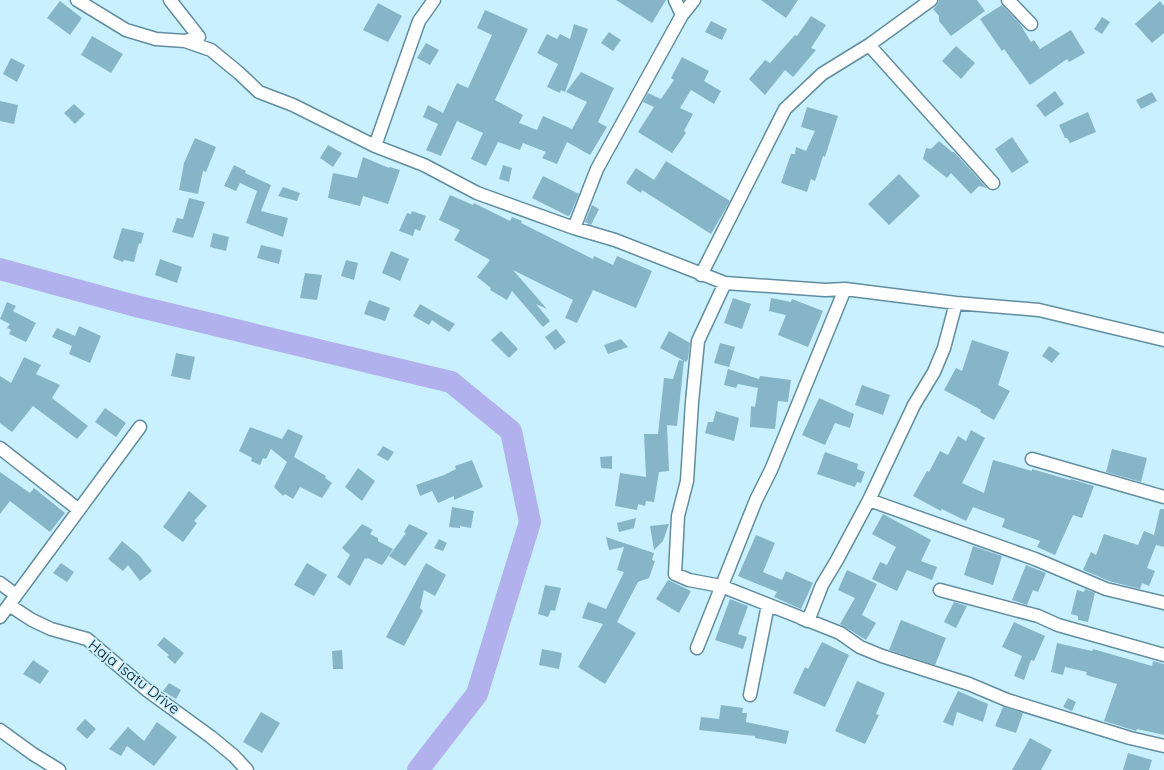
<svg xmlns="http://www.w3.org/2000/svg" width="1164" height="770" viewBox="0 0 1164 770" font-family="Quicksand,sans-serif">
	<rect width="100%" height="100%" fill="#c9f0ff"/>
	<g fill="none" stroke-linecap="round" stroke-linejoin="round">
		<path stroke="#b1b1ee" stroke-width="22" d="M0 269 132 305 451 382 511 431 530 522 477 694 418 770"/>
	</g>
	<path fill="#86b5c8" d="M616 0H666L652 23Z
		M761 0H798L786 18Z
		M939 0H977L985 11 951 36 939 21V16L933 9 938 4Z
		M60 1 82 18 70 35 47 18Z
		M1160 1 1164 6V33L1152 43 1135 24Z
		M378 3 402 16 388 42 363 30Z
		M1002 5 1020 24 1031 42 1034 40 1040 49 1071 30 1085 53 1069 62 1067 59 1030 85 1004 49 1002 51 980 19Z
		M485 10 528 29 495 100 523 115 519 123 537 130 543 116 572 129 587 102 566 92 581 72 614 88 598 122 607 127 590 155 567 142 557 164 542 158 546 152 523 143 520 150 498 142 486 166 471 159 483 133 457 121 441 156 426 150 438 124 423 117 428 105 443 113 457 83 468 88 492 35 477 28Z
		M811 16 826 25 811 48 816 50 793 77 785 70 765 95 749 79 765 60 770 63 795 35 797 36Z
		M1102 17 1110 22 1102 34 1094 29Z
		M711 21 727 29 722 40 705 32Z
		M574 24 588 29 565 92 561 90 560 93 547 87 558 64 537 53 547 34 557 39 560 34 570 39Z
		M609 32 621 40 613 51 601 43Z
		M92 36 123 54 111 73 81 55Z
		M426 43 439 50 430 65 417 58Z
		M956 46 975 63 961 79 942 61Z
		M682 57 709 71 704 81 721 91 714 104 691 90 680 108 693 114 684 131 686 133 672 153 638 132 654 107 643 102 648 93 661 99 674 80 671 78Z
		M11 58 25 65 17 82 3 74Z
		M1055 91 1064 104 1045 117 1036 105Z
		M1152 92 1157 101 1141 109 1136 100Z
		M0 101 18 105 14 124 0 121Z
		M74 104 85 114 75 124 64 113Z
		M807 107 838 116 825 157 823 156 815 181 811 179 807 192 781 183 791 154H795L796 147 806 151 815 131 801 127Z
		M1088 112 1096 132 1070 143 1067 138H1065L1059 125Z
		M1012 137 1029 162 1012 173 995 149Z
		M195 138 216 147 206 172 203 171 198 194 179 190 184 163Z
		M939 141 952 152H954L987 188 979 186 971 194 951 173 947 178 923 159 926 148 931 149Z
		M328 145 342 153 333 167 320 158Z
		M363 157 389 168 390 167 400 170 388 204 363 196 360 206 328 198 333 173 357 178Z
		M666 161 730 201 711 234 642 190 641 193 626 183 636 168 654 180Z
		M234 165 246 171 245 173 271 185 261 211 288 218 283 237 246 223 257 191 240 183 236 191 224 186Z
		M503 165 512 168 509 182 499 179Z
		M899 174 920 196 889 225 868 204Z
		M543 176 579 194 570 215 568 216 532 198Z
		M283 187 300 193 297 201 278 196Z
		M450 195 473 205 474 203 510 221 512 217 522 221 521 223 593 259 594 256 613 265 617 256 652 271 636 308 593 290 577 323 565 318 573 300 513 270 547 309 536 304 550 321 543 327 512 291 507 300 490 290 491 288 477 277 490 260 454 240 460 230 439 220Z
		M189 198 205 202 193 238 172 232 177 218 183 219Z
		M592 205 599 209 591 225 585 222Z
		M412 211 426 216 420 231 415 229 413 236 399 231 407 213 411 214Z
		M122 228 144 233 141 244 139 243 134 262 124 260 123 262 113 258Z
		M213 233 229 237 226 251 210 247Z
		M261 245 282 250 279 264 257 258Z
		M391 251 409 259 400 281 382 273Z
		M160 259 182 267 177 283 155 275Z
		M346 260 358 263 354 280 341 276Z
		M305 273 322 275 317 300 300 298Z
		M733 298 751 304 742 329 724 323Z
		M771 298 791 302 792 299 823 311 808 347 778 335 786 315 769 311Z
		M369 300 390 308 385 321 364 314Z
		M7 302 16 306 13 311 36 323 26 342 9 334 11 330 7 328 10 324 0 319Z
		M420 304 455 324 449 332 432 320 429 325 413 316Z
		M79 326 101 336 90 363 69 354 72 346 52 337 57 328 75 336Z
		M556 329 566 342 555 350 545 337Z
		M501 331 518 349 509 358 491 340Z
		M669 331 690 343 688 359 686 362 660 348Z
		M621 339 628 347 608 354 604 345Z
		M972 340 1009 352 998 385 1010 391 994 420 980 412 981 410 944 390 956 368 962 371Z
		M720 343 735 347 729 367 714 363Z
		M1049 346 1060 353 1052 363 1042 356Z
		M176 353 195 357 190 380 171 376Z
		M24 357 41 365 36 374 60 385 52 398 88 426 77 439 33 406 12 432 0 423V376L11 383Z
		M679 360 684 361 677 426 667 425 669 471 659 472 654 502 646 501 645 506 638 504 637 510 615 506 620 473 646 477 644 434H658L664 378 673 379Z
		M728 369 759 379 760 376 791 380 788 402 778 401 775 429 750 427 751 406 755 407 758 388 738 384 736 388 724 385Z
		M862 385 890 395 883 415 855 405Z
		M819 398 854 414 850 428 835 423 825 445 802 435Z
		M105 408 126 423 116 437 95 422Z
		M716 411 739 418 734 441 705 433 708 422H713Z
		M250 427 282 439 288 429 303 436 294 457 326 476 325 478 332 483 322 498 300 487 293 499 285 494 283 496 274 487 287 462 271 449 266 459 263 458 260 465 251 461 252 458 239 451Z
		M971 430 985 438 962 483 984 493 993 460 1032 471V469L1070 480 1071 479 1094 486 1082 518 1073 515 1055 555 1037 547 1040 541 1002 527 1005 519 973 507 966 521 942 509 941 511 913 496 927 471 929 472 940 451 948 455 958 436 966 441Z
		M383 446 394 452 388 461 377 455Z
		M1112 449 1147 458 1141 482 1106 472Z
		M825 452 858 464 857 469 865 472 861 483 857 482 855 487 817 474Z
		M612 456V469L601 468 600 457Z
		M472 460 483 487 454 500V496L438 503 432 491 420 496 416 485 444 475 456 469 455 466Z
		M358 468 375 481 362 501 345 487Z
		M0 472 30 493 34 488 65 513 50 532 10 501 0 514Z
		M189 491 207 506 194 521 197 523 183 542 163 527Z
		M452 507 474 511 471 528 460 526V528L449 527Z
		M1160 509H1164V547L1156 545 1147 568 1155 571 1149 586 1142 583 1140 589 1109 581 1083 570 1091 552 1096 555 1104 534 1138 545 1144 531 1154 535Z
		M883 514 931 540 921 561 937 567 932 580 907 570 897 591 872 579 880 562 887 565 896 547 872 534Z
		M636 518 634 528 619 532 617 523Z
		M362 524 373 530 370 534 378 538V541L393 549 383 564 381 565 368 558 367 559 365 558 350 586 337 577 350 555 342 548Z
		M409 524 428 533 405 566 389 556 406 533 404 532Z
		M669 524 663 541 654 550 650 526Z
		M756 535 775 543 763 572 782 580 786 571 813 583 801 609 774 597 777 592 738 576Z
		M606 537 654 553 652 560 655 561 649 578 638 582 617 622 636 633 605 684 578 667 603 624 582 618 588 602 606 609 624 572 617 570 624 547 609 550Z
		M439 539 447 543 443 551 434 548Z
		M122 541 139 555 152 571 140 581 128 565 123 571 108 559Z
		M973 546 1002 556 993 585 964 575Z
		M61 563 74 572 67 582 53 573Z
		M307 563 327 575 314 596 294 585Z
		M426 563 446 575 435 596 424 590 420 608 423 611 404 646 386 637Z
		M1026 565 1046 573 1038 592 1033 590 1027 605 1012 600Z
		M847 570 877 584 862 615 876 623 866 640 840 624 855 598 838 590Z
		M668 580 691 591 679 613 656 599Z
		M545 585 561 588 555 611 551 610 548 617 538 614Z
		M1085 589 1095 593 1088 622 1078 620V616L1071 614 1077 590 1084 592Z
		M730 599 748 606 738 634 747 637 743 649 715 640Z
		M954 602 967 606 956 628 944 622Z
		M901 620 946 638 935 665 889 650Z
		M1014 622 1045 636 1034 661 1031 660 1024 680 1014 676 1022 656 1002 647Z
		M164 637 184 653 175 664 167 657 169 655 157 645Z
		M822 642 849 655 825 707 793 693 805 667 808 669Z
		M1057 643 1092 651 1093 649 1152 666 1153 661 1164 664V735L1137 729 1136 731 1104 721 1117 684 1086 675 1087 672 1065 667 1063 675 1051 672Z
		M542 649 562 653 559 669 539 665Z
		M342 650 343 669H333L332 651Z
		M33 660 49 671 40 684 23 674Z
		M857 681 885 693 876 714 879 715 865 744 835 731Z
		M169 683 181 690 176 699 163 691Z
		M958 691 988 704 983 722 957 712 953 726 943 722Z
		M1068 698 1076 702 1072 711 1063 707Z
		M721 705 743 708 742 713H747L746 722 789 731 786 744 755 738V736L699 730 701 717 719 719Z
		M1003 707 1023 713 1016 733 995 726Z
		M261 712 280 723 262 753 243 742Z
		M85 719 96 729 87 739 76 729Z
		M157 722 177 737 154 766 127 746 121 756 109 749 128 727 144 741Z
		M1030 738 1052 750 1041 770H1012Z
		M1128 753 1152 760 1149 770H1123Z"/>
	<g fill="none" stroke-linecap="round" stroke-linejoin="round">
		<g stroke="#608ea0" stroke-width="15">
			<path id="minor" d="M77 0 126 30 156 39 185 41 211 50 239 73 259 92 293 105 375 146 424 165 477 193 574 228 615 240 725 283 825 290 845 289 956 303 1039 310 1164 340
				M170 0 199 37 185 41
				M1008 0 1031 24
				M682 15 694 0
				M869 45 993 183
				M375 146 419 21 434 0
				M574 228 597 169 682 15 675 0
				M701 275 785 109 822 74 869 45 931 0
				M725 283 698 341 692 402 687 481 678 516 675 574 689 580 721 586 840 633 860 647 882 656 969 684 1007 700 1130 738 1164 746
				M0 448 79 510
				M1032 459 1164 497
				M869 500 1035 559 1106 589 1164 603
				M0 583 16 595
				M940 590 1038 616 1058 625 1164 655
				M9 605 32 620 51 629 87 639 148 691 211 737 234 756 247 770
				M0 617 140 427
				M801 618 808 621 822 585 837 560 869 500 914 405 934 372 944 348 956 303
				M697 648 756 500 771 470 845 289
				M750 695 768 605 775 608
				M0 730 33 754 59 770"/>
		</g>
		<use href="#minor" stroke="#fff" stroke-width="12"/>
	</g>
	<g text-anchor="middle" stroke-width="4" stroke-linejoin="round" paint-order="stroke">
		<g font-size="15" fill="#03141b" stroke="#c9f0ff">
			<text transform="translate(134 677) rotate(38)" y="5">Haja Isatu Drive</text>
		</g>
	</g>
</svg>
